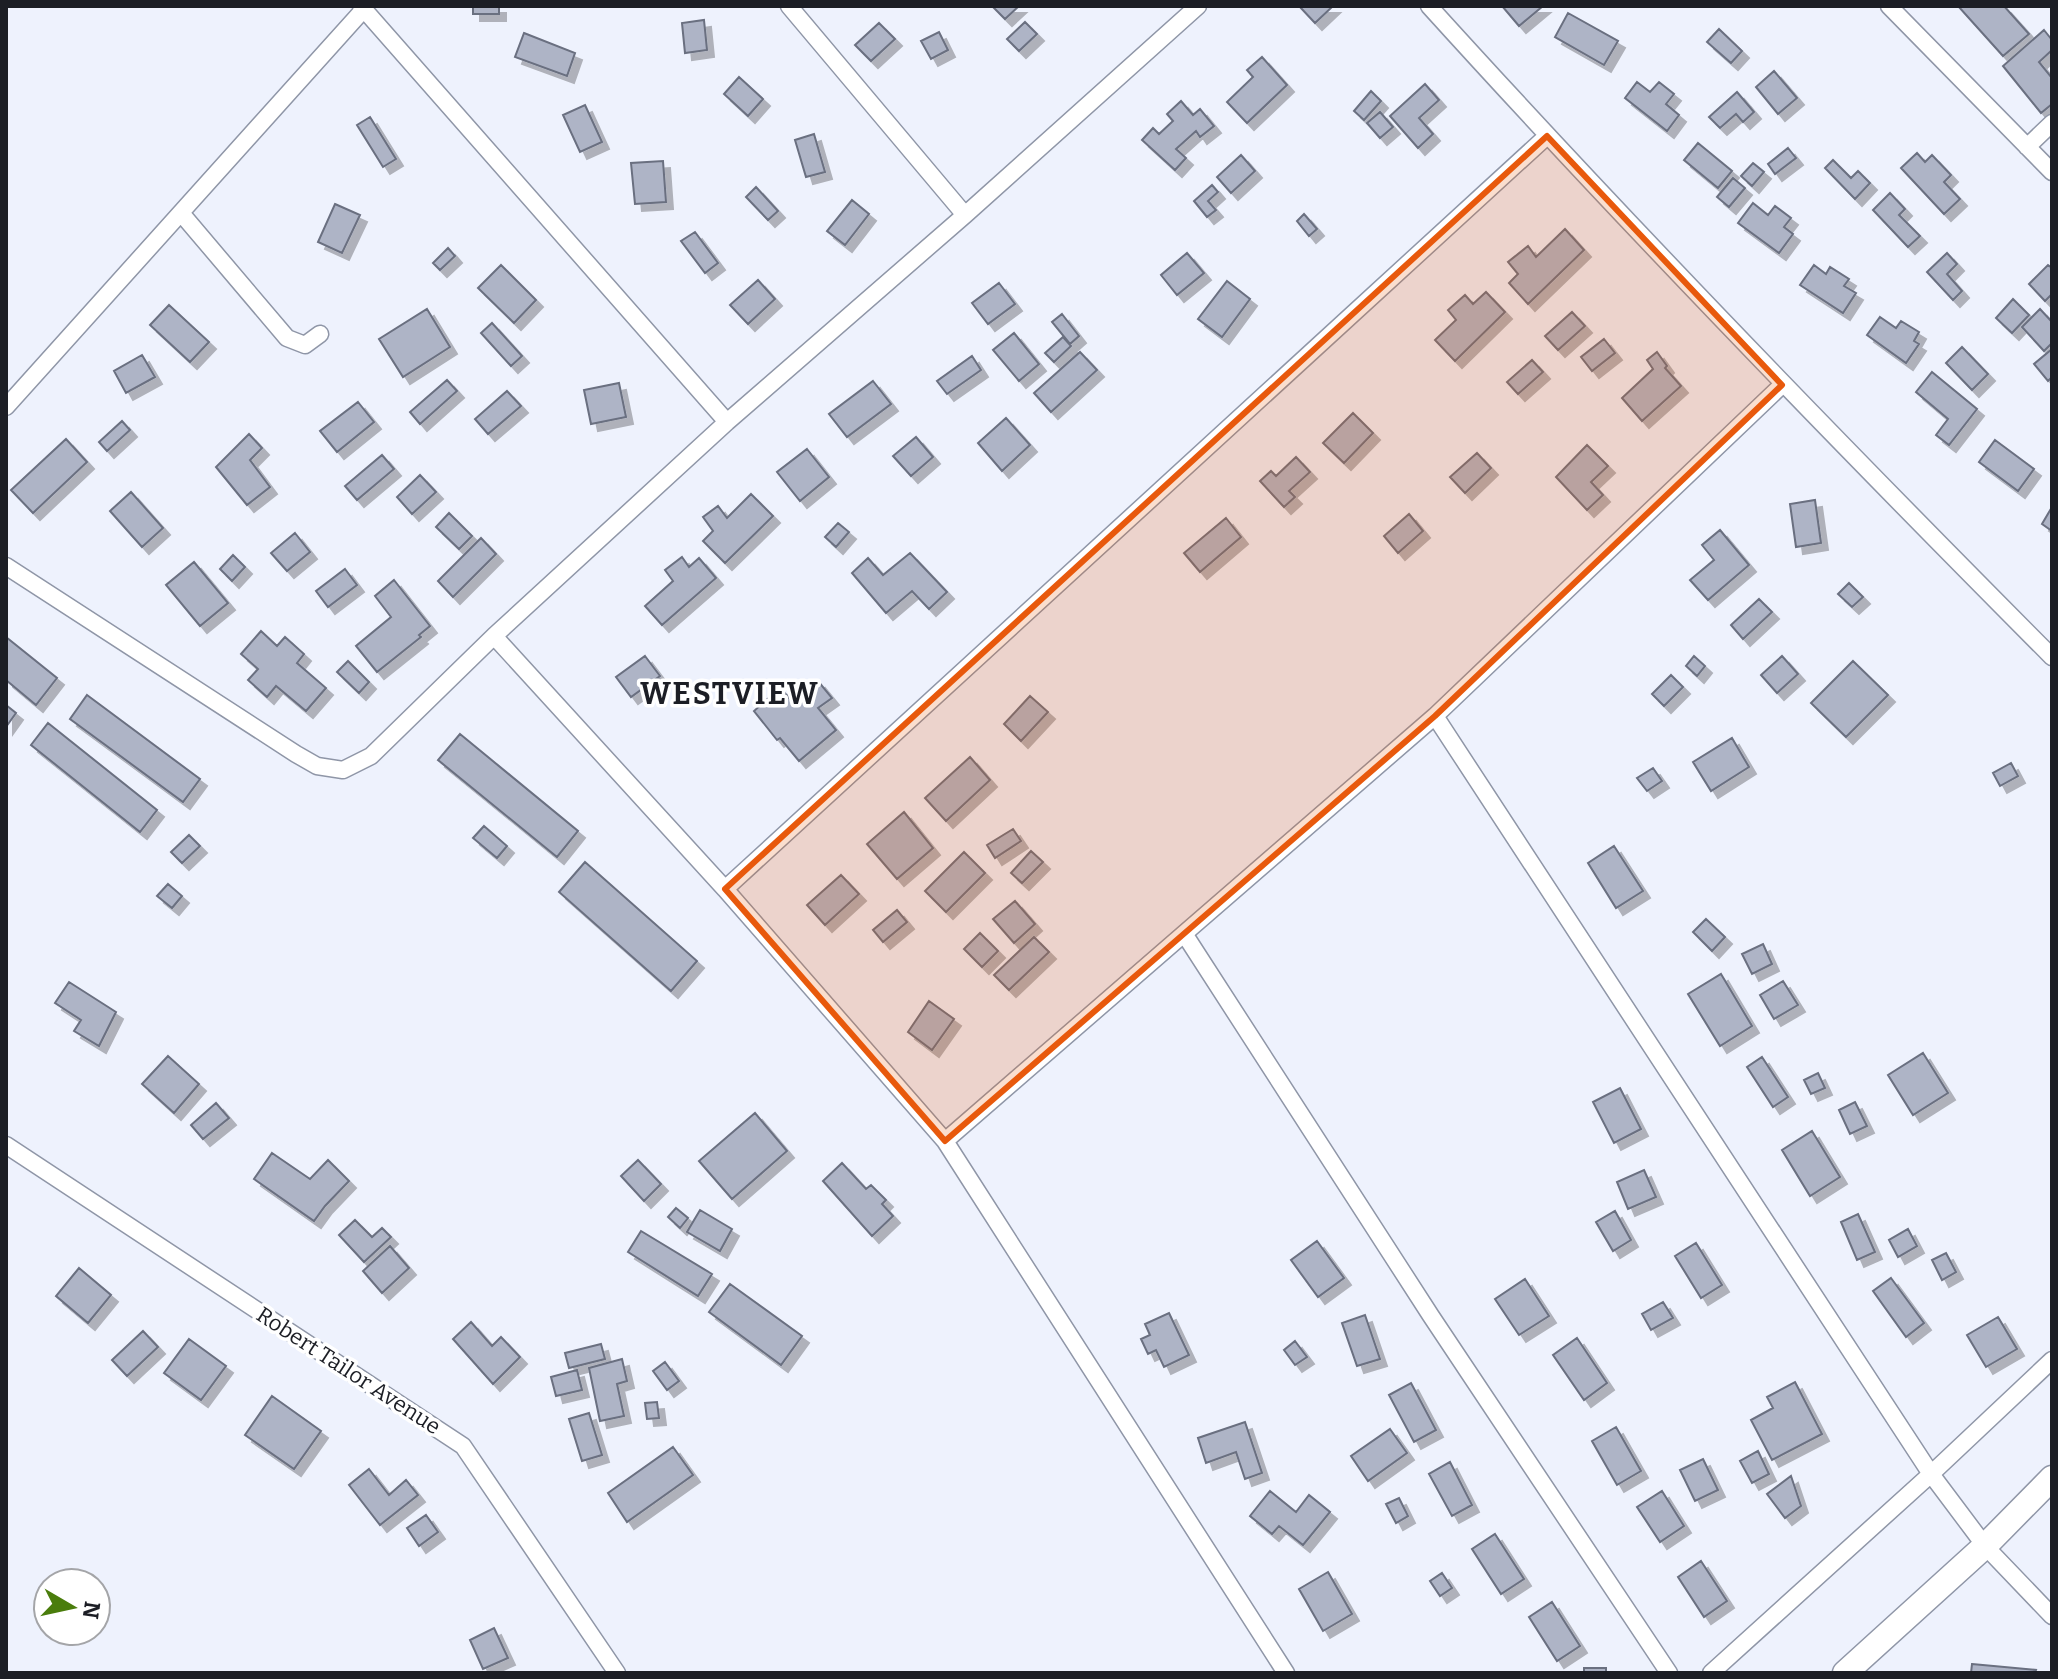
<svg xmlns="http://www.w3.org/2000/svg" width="2058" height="1679" viewBox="0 0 2058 1679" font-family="Bitter,serif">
	<defs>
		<filter id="shadow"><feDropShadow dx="7" dy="7" stdDeviation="0" flood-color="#0004"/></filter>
	</defs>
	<rect width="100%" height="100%" fill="#eef2fd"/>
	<path fill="#aeb4c6" stroke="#6a6f80" stroke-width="2" filter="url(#shadow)" d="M473 6H499V14H473Z
		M995 6H1019L1005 19 993 7Z
		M1299 6H1333L1315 23Z
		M1502 6H1543L1519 26Z
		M1958 6H2004L2029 34 2003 56Z
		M1568 13 1618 41 1604 65 1555 37Z
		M704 20 707 50 685 53 682 23Z
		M1025 22 1037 34 1019 51 1007 39Z
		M879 23 895 39 871 61 855 45Z
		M1719 29 1742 51 1731 63 1707 42Z
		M2044 30 2052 40V50L2039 62 2052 78V104L2041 113 2003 66Z
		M939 32 948 50 931 59 921 41Z
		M524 33 575 53 567 76 515 57Z
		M1262 57 1287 85 1247 123 1227 102 1253 77 1247 70Z
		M1774 71 1797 98 1778 114 1756 87Z
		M739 77 763 99 748 116 724 94Z
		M1637 82 1650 92 1659 82 1674 94 1666 104 1679 115 1667 131 1625 98Z
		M1425 84 1439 100 1419 118 1433 134 1418 148 1390 116Z
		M1371 91 1381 101 1364 120 1354 111Z
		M1737 92 1754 112 1743 122 1736 114 1720 128 1709 117Z
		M1181 101 1193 115 1200 109 1214 126 1200 137 1196 131 1176 149 1186 158 1175 170 1142 140 1153 128 1159 134 1173 121 1167 114Z
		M585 105 602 142 580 152 563 115Z
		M1380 112 1393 127 1380 138 1367 123Z
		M370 117 396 159 383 167 357 125Z
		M814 134 825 172 806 177 795 140Z
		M1698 143 1732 171 1718 188 1684 160Z
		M1788 148 1796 158 1775 174 1768 164Z
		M1917 153 1925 162 1932 155 1951 175 1944 182 1960 199 1944 214 1901 168Z
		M1241 155 1255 171 1231 193 1217 177Z
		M1833 160 1851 178 1858 171 1870 183 1855 199 1825 168Z
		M663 161 666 202 635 204 631 163Z
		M1753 163 1764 172 1752 186 1741 176Z
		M1733 178 1745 188 1729 207 1717 197Z
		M1212 185 1218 192 1208 201 1216 210 1207 217 1194 201Z
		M756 187 778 211 768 220 746 197Z
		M1890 193 1905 209 1899 215 1920 236 1908 247 1873 210Z
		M852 200 869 214 845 245 827 231Z
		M1753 203 1768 215 1775 206 1791 218 1784 227 1793 234 1779 253 1738 223Z
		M335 204 360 215 342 253 318 242Z
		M1304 214 1317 229 1309 236 1297 221Z
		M1565 229 1584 250 1528 304 1509 283 1518 274 1508 262 1528 246 1536 257Z
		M695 232 718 263 705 273 681 241Z
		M448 248 455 256 440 270 433 263Z
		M1187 253 1204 273 1177 295 1161 275Z
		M1947 253 1957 264 1947 274 1962 291 1953 300 1927 272Z
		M501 265 536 300 514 323 478 288Z
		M1814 265 1826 274 1830 267 1849 279 1844 286 1856 293 1843 313 1800 285Z
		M2048 265 2052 268V294L2045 301 2029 284Z
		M758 280 775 299 748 324 730 305Z
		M1227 281 1250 299 1222 337 1198 319Z
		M999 283 1015 304 988 324 972 303Z
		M1486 292 1505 312 1455 361 1435 340 1456 320 1448 310 1465 295 1473 304Z
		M2013 299 2029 315 2012 333 1996 318Z
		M169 305 209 342 190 362 150 325Z
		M427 309 450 347 403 377 379 339Z
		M2040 309 2052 322V343L2044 351 2022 327Z
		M1572 312 1585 326 1558 350 1545 336Z
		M1062 314 1079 336 1070 344 1052 322Z
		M1880 317 1896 328 1901 321 1919 332 1914 341 1919 344 1906 363 1867 335Z
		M492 323 522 356 511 366 481 333Z
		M1014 333 1039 364 1019 381 993 350Z
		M1063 337 1071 346 1054 362 1045 353Z
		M1604 339 1615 353 1592 371 1581 357Z
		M1962 347 1988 374 1972 390 1946 363Z
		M2052 349V377L2048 381 2034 364Z
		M1080 352 1097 370 1051 412 1034 393Z
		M1657 352 1667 366 1665 368 1681 386 1642 421 1622 398 1653 369 1647 360Z
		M142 355 155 377 126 393 114 371Z
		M972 356 981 370 947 394 937 381Z
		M1532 360 1543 372 1518 394 1507 382Z
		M1932 372 1977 409 1949 445 1936 435 1948 419 1916 392Z
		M447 380 457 391 420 424 410 412Z
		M873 381 891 404 847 437 829 414Z
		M619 383 626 417 591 424 584 390Z
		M507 391 521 406 488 434 475 419Z
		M358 402 374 422 337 452 320 431Z
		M1353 413 1373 433 1344 463 1323 443Z
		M1006 418 1030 445 1002 471 978 443Z
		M122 421 130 430 107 451 99 442Z
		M249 434 262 448 250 460 270 487 247 505 216 467Z
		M916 437 933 457 911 476 893 456Z
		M66 439 87 462 33 513 11 490Z
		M1995 440 2034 469 2018 491 1979 462Z
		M1587 445 1608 466 1591 482 1603 495 1587 510 1556 477Z
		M807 449 829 477 800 501 777 472Z
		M1477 453 1491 468 1465 493 1450 477Z
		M382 455 394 469 357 500 345 486Z
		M1296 457 1310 472 1289 491 1295 497 1284 507 1260 481 1271 471 1276 476Z
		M420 475 436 492 412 514 397 497Z
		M131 492 163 528 142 547 110 511Z
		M751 494 773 516 725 563 703 541 713 531 703 517 718 506 727 518Z
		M1815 500 1821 543 1796 547 1790 504Z
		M2052 507V531L2042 524Z
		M449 513 472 536 459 549 436 527Z
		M1409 514 1423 531 1398 553 1384 536Z
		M1226 518 1241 537 1200 572 1184 553Z
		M838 523 849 532 836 547 825 537Z
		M1720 530 1749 565 1708 600 1690 580 1714 560 1702 545Z
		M295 533 310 552 287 571 271 553Z
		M481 538 496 554 453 597 438 581Z
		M910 553 947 592 929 609 912 591 886 613 852 573 868 558 883 575Z
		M233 555 245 567 232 581 220 569Z
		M682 557 689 567 699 558 716 578 662 625 645 606 673 581 665 570Z
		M194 562 228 603 200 626 166 585Z
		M345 569 357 585 328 607 316 591Z
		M394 580 430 626 419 635 421 637 377 672 356 646 391 617 375 596Z
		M1849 583 1863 597 1852 607 1838 594Z
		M1759 599 1772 612 1743 639 1731 625Z
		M261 631 277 646 285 637 304 654 297 663 326 688 306 711 276 686 267 697 248 680 258 669 241 654Z
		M6 637 57 678 36 705 6 680Z
		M645 656 660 676 631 697 616 677Z
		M1694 656 1705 666 1697 676 1686 666Z
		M1782 656 1798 674 1777 693 1761 675Z
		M348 661 369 682 359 693 337 672Z
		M1853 661 1888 695 1846 737 1811 703Z
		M1671 675 1683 687 1664 706 1652 694Z
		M818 681 832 698 818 708 836 730 799 761 780 738 777 740 754 711 780 688 792 701Z
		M87 695 200 779 183 802 70 719Z
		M1030 696 1048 712 1021 741 1004 724Z
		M6 705 16 713 6 727Z
		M48 723 157 810 140 832 31 745Z
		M460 734 578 831 557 857 438 760Z
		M1732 738 1749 767 1711 791 1693 762Z
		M970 757 990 780 946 821 925 798Z
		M2011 763 2018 776 2000 786 1993 773Z
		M1653 768 1662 781 1647 791 1637 778Z
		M904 812 933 848 897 879 867 844Z
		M484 826 507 846 497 858 473 838Z
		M1013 829 1021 841 995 858 987 845Z
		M189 835 200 846 182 863 171 852Z
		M1614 846 1643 891 1616 908 1588 863Z
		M1031 851 1043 862 1022 883 1011 873Z
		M964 852 985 873 946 912 925 891Z
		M585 862 697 961 671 991 559 892Z
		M841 875 859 894 825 925 807 905Z
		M168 884 182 896 172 908 157 896Z
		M1015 901 1035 924 1014 943 993 919Z
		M897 910 907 922 883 942 873 930Z
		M1706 919 1725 937 1712 951 1693 932Z
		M980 933 998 951 982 967 964 949Z
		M1034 937 1049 952 1009 990 994 975Z
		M1763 944 1772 964 1752 974 1742 954Z
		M1721 974 1752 1026 1720 1046 1688 994Z
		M1783 981 1798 1005 1774 1019 1760 995Z
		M69 982 116 1012 99 1046 74 1031 81 1020 55 1003Z
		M929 1001 954 1019 932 1050 908 1032Z
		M1923 1053 1948 1093 1913 1115 1888 1075Z
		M168 1056 199 1084 174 1113 142 1084Z
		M1762 1057 1788 1097 1773 1107 1747 1067Z
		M1818 1073 1825 1088 1811 1094 1804 1080Z
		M1620 1088 1641 1129 1614 1143 1593 1102Z
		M1855 1102 1867 1126 1850 1134 1839 1110Z
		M216 1103 229 1118 203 1139 191 1125Z
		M755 1113 787 1151 732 1199 699 1161Z
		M1812 1131 1840 1177 1810 1196 1782 1150Z
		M272 1153 310 1179 328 1160 349 1181 325 1206 314 1221 254 1179Z
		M638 1160 661 1184 644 1201 621 1176Z
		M842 1163 866 1189 871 1185 886 1200 882 1204 893 1216 872 1236 823 1181Z
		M1644 1170 1656 1197 1628 1209 1617 1182Z
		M676 1208 688 1218 680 1228 668 1217Z
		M700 1210 732 1229 720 1251 687 1232Z
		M1615 1211 1631 1240 1613 1251 1596 1222Z
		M1858 1214 1875 1252 1857 1260 1841 1222Z
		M355 1220 372 1237 382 1228 391 1237 364 1262 339 1235Z
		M1908 1229 1917 1246 1898 1257 1889 1240Z
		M641 1231 712 1274 698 1296 628 1252Z
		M1317 1241 1344 1278 1318 1297 1291 1260Z
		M1696 1243 1722 1285 1701 1298 1675 1256Z
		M390 1246 409 1268 382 1293 363 1271Z
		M1946 1253 1956 1272 1942 1280 1932 1260Z
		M79 1268 111 1295 88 1323 56 1296Z
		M1891 1278 1924 1323 1906 1337 1873 1291Z
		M1525 1279 1549 1316 1519 1335 1495 1299Z
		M730 1284 802 1336 781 1365 709 1312Z
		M1663 1302 1673 1318 1651 1330 1642 1314Z
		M1169 1313 1189 1355 1164 1367 1156 1350 1148 1354 1141 1339 1150 1335 1145 1324Z
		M1365 1315 1380 1359 1357 1366 1342 1323Z
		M1998 1317 2017 1349 1986 1367 1967 1335Z
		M471 1322 492 1346 501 1337 520 1357 493 1384 453 1339Z
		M143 1331 158 1347 127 1376 112 1360Z
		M1577 1338 1607 1383 1584 1400 1553 1355Z
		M189 1339 226 1366 201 1400 164 1373Z
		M1295 1341 1307 1357 1295 1365 1284 1350Z
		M601 1344 605 1359 569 1368 565 1353Z
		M622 1359 627 1381 617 1384 624 1416 600 1421 589 1368Z
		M665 1362 679 1381 667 1390 653 1371Z
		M577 1370 582 1390 556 1396 551 1377Z
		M1795 1382 1822 1434 1772 1460 1751 1420 1773 1408 1767 1397Z
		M1411 1383 1436 1430 1414 1442 1389 1395Z
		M272 1396 321 1431 294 1469 245 1435Z
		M657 1402 659 1418 647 1419 645 1403Z
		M589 1413 602 1455 582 1461 569 1419Z
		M1245 1422 1262 1473 1245 1479 1236 1452 1206 1463 1198 1438Z
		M1616 1427 1641 1471 1617 1485 1592 1441Z
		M1390 1429 1407 1453 1368 1481 1351 1456Z
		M673 1447 693 1475 627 1522 608 1493Z
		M1758 1451 1769 1474 1752 1483 1740 1461Z
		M1703 1459 1718 1490 1695 1501 1680 1470Z
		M1450 1462 1472 1505 1452 1516 1429 1474Z
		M369 1469 389 1495 406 1480 418 1495 380 1525 349 1485Z
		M1791 1476 1801 1506 1785 1518 1767 1494Z
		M1270 1491 1296 1512 1309 1495 1330 1512 1303 1545 1279 1526 1272 1534 1250 1516Z
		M1662 1491 1684 1526 1660 1542 1637 1507Z
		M1399 1498 1408 1516 1396 1523 1386 1504Z
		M426 1515 438 1532 419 1546 407 1528Z
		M1495 1534 1524 1579 1501 1594 1472 1549Z
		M1701 1561 1727 1601 1704 1617 1678 1577Z
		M1328 1572 1352 1614 1323 1631 1299 1589Z
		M1442 1573 1452 1588 1440 1596 1430 1581Z
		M1552 1602 1580 1646 1557 1661 1529 1617Z
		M494 1628 508 1658 483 1669 470 1640Z
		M1972 1664 2036 1670 2035 1673H1971Z
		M1584 1668H1606V1673H1584Z"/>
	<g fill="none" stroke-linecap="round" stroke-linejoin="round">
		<g stroke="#8f96a7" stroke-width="19">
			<path id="street" d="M361 6 727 422
				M789 6 965 215
				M1429 6C1631 229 1840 444 2052 657
				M1889 6 2052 172
				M2027 147 2052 123
				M181 213 287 338 305 345 320 334
				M6 407 364 9
				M6 566 296 754 317 766 343 770 371 756 494 636 727 422 965 215 1198 6
				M494 636 725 889 945 1141 1286 1673
				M1435 716 1931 1474 1985 1546 2052 1616
				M725 889 1547 136
				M1185 935 1431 1316 1669 1673
				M945 1141 1435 716 1782 385
				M6 1145 463 1446 617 1673
				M1711 1673 1931 1474 2052 1360"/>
		</g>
		<g stroke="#8f96a7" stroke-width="27">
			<path id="secondary" d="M1845 1673 1985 1546 2052 1478"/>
		</g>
		<use href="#street" stroke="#fff" stroke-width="16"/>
		<use href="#secondary" stroke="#fff" stroke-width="24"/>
	</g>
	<path fill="#e8590c" fill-opacity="0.2" stroke="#e8590c" stroke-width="6" stroke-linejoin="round" d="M1547 136 1782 385 1435 716 945 1141 725 889Z"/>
	<g text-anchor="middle" stroke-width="7" stroke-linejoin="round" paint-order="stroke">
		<g font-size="22" fill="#1c1e25" stroke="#fff">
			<text transform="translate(349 1370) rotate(33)" y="8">Robert Tailor Avenue</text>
		</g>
		<g font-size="30" font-weight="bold" letter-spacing="2" fill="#1c1e25" stroke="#fff">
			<text x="730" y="704">WESTVIEW</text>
		</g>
	</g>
	<rect width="2058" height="1679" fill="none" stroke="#1c1e25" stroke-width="16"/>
	<g transform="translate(72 1607) rotate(99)"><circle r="38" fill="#ffffff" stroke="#a4a5a8" stroke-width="2"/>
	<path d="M0-6L14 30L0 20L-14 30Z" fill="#4a7d0c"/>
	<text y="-12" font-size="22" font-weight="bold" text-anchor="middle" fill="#1c1e25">N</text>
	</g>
</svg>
